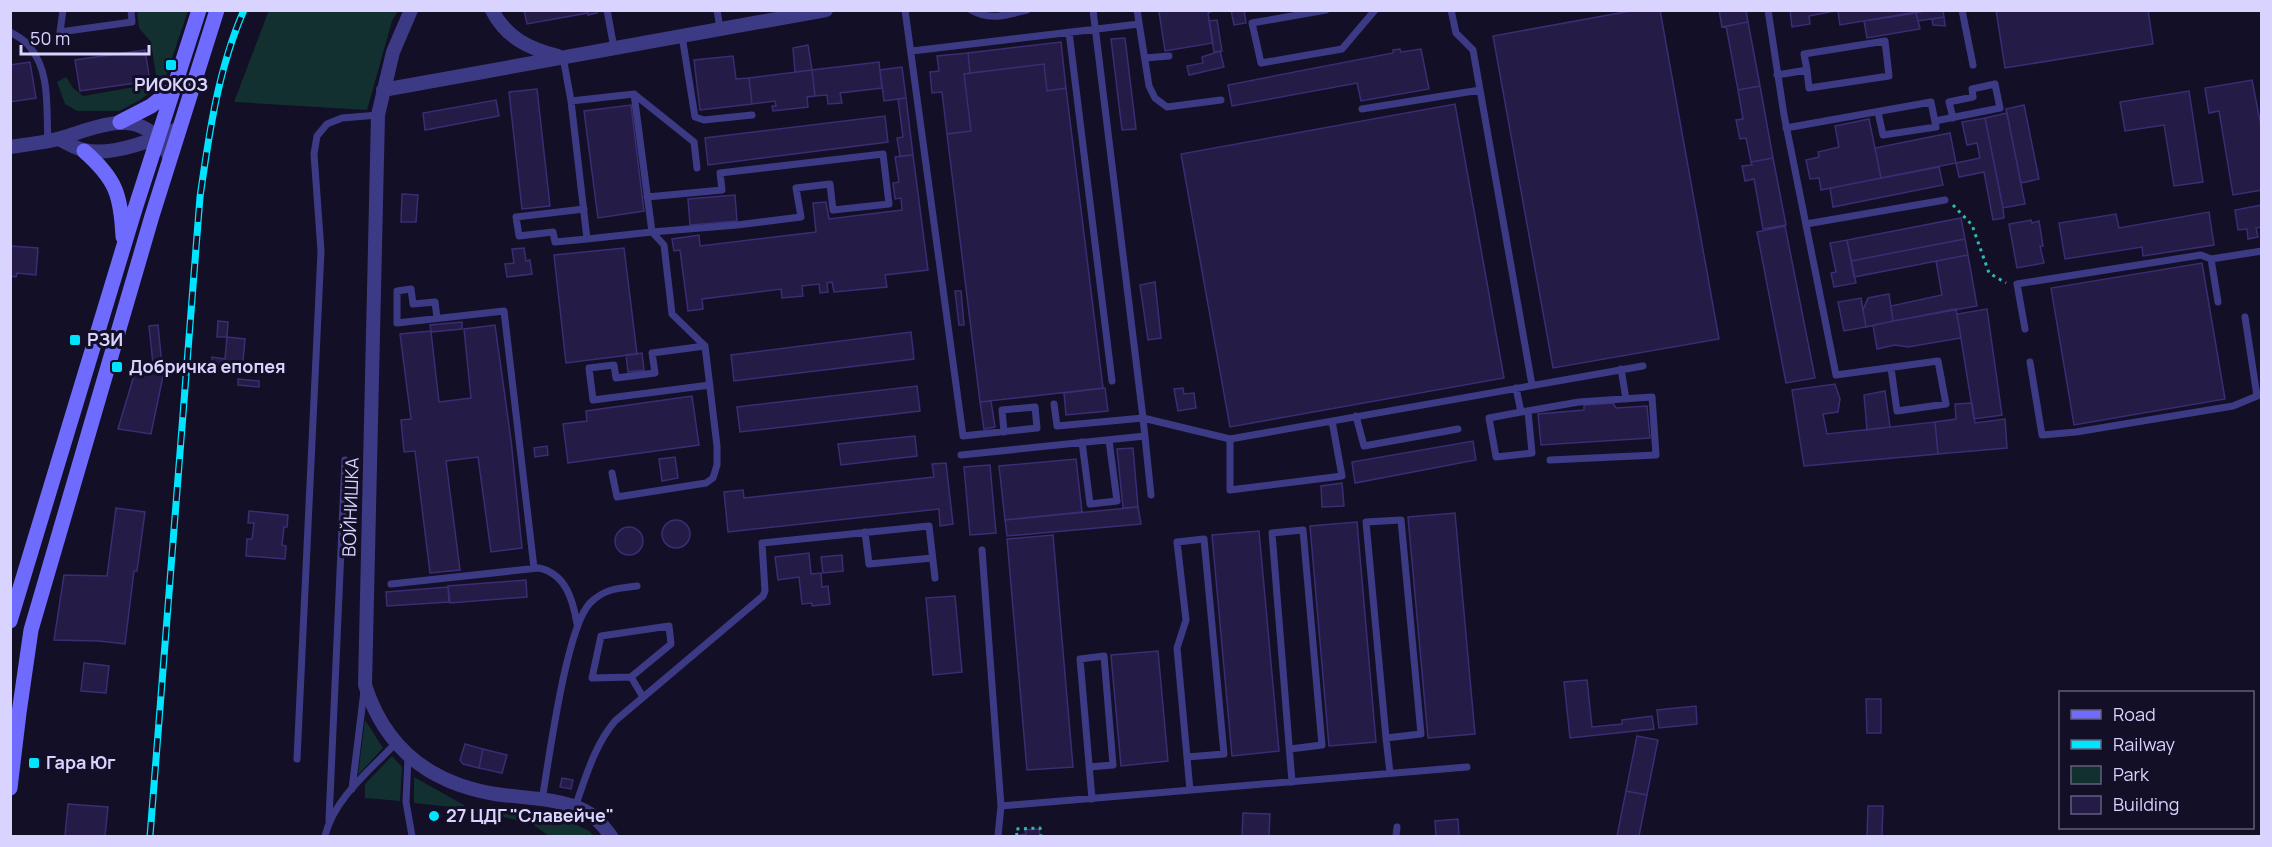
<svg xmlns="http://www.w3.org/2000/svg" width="2272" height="847" viewBox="0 0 2272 847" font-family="Manrope,sans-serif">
	<rect width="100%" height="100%" fill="#130f26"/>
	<path fill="#12302f" d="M269 10 398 11 392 21 367 110 234 102Z
		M137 11H188L164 82 140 100 119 111H77L65 104 57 82 66 77 73 88 83 96 146 85 153 82 156 76 151 42 139 28Z
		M365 720 383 748 358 775Z
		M392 756 402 767 400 801 365 798V784Z
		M414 777 471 809 571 822 589 831 594 836H549L532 824 471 809 414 803Z"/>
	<path fill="#241b47" stroke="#3b2d73" stroke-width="1.5" d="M524 10H597V13L588 15V13L527 24Z
		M1167 10H1215L1208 13 1213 43 1165 51 1159 12Z
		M1231 10H1244L1246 23 1234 25Z
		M1636 10H1660L1719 339 1553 368 1493 36Z
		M1719 10H1746L1748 22 1722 27Z
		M1790 10H1840L1809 16 1810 24 1792 27Z
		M1840 10H1928L1840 25 1838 11Z
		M1928 10H1943L1944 17 1918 21 1916 13Z
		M1996 10H2148L2153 44 2005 68Z
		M1916 13 1920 29 1867 38 1864 21Z
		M1944 17 1945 26 1933 25 1932 19Z
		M1217 20 1222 51 1214 52 1209 21Z
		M1748 22 1760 86 1738 90 1726 26Z
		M1125 38 1136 129 1122 130 1111 39Z
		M1061 42 1066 88 1047 91 1044 64 970 73 968 53Z
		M808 45 812 70 795 72 793 48Z
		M1400 49 1401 52 1421 49 1429 89 1361 101 1357 83 1232 106 1228 85 1393 53V50Z
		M145 50 150 81 80 91 75 60Z
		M1220 51 1224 67 1189 75 1187 66 1203 63 1202 57Z
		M968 53 970 73 964 74 971 131 947 134 942 92 932 93 930 72 939 71 937 56Z
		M733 56 736 79 749 78 752 104 700 110 694 60Z
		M30 62 36 98 10 102V65Z
		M879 62 882 88 840 93 842 103 828 104 827 95 815 96 812 70Z
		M1044 64 1047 91 1066 88 1103 388 980 402 947 134 971 131 964 74Z
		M902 67 906 98 884 101 880 70Z
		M812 70 815 96 807 97 808 107 773 111 772 106H776L775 101 752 104 749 78Z
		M2252 80 2262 131V190L2233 195 2219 111 2209 113 2205 88Z
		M1760 86 1773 158 1751 162 1746 138 1740 139 1736 120 1743 119 1738 90Z
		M537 89 550 206 522 209 509 92Z
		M2189 91 2203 182 2174 186 2164 125 2125 131 2120 102Z
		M906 98 913 155 900 156 897 138 903 137 898 99Z
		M496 100 499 116 425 130 423 113Z
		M1455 104 1504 378 1230 427 1181 154Z
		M631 105 644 211 598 218 584 111Z
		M2024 105 2039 179 2021 183 2006 109Z
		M2007 113 2025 204 2003 208 1985 118Z
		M885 116 888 142 708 165 705 138Z
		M1985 118 2003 208 2004 218 1993 220 1984 172 1959 177 1956 163 1980 158 1977 143 1967 145 1962 122Z
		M1869 119 1881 178 1821 190 1819 178 1810 179 1806 160 1819 157 1818 152 1839 147 1835 126Z
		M1950 133 1956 163 1881 178 1875 148Z
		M913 155 928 270 885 275 887 287 834 292 832 282 827 283 828 292 820 293 819 284 802 286 803 296 782 298 781 289 702 299 703 309 688 311 680 250 674 251 672 239 699 235 700 246 816 232 813 203 826 202 829 219 902 210 901 198 895 199 893 183 899 182 895 157Z
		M1773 158 1786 225 1763 229 1754 179 1745 181 1742 166 1752 165 1751 162Z
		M1939 167 1943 185 1833 207 1830 188Z
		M402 194 418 195 416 222H401Z
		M735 195 737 221 690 225 688 199Z
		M2262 205V227L2256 228 2258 237 2248 239 2247 229 2238 230 2235 210Z
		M2209 212 2214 245 2143 256 2142 247 2065 259 2059 223 2116 214 2119 228Z
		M1961 218 1965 239 1851 261 1847 240Z
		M2031 220 2032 223 2039 221 2043 246H2040L2044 263 2017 268 2009 224Z
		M1785 226 1815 378 1786 383 1757 232Z
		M1965 239 1968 255 1854 277 1851 261Z
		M1847 240 1856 283 1834 287 1831 273 1836 272 1830 243Z
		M10 246 38 248 36 275 17 273 16 277 10 276Z
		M524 248 526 261 530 260 532 274 507 277 505 264 514 263 512 249Z
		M624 248 637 354 566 363 554 255Z
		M1968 255 1977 306 1893 321 1891 306 1942 295 1936 261Z
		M2202 263 2225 399 2074 425 2051 288Z
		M1155 282 1161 338 1148 340 1140 285Z
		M955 291H961L964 325H959Z
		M1889 294 1893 321 1866 327 1863 310 1868 298Z
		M1861 298 1866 327 1844 331 1838 302Z
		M1956 309 1961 338 1908 347 1895 345 1877 349 1873 325Z
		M1987 309 2002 415 1974 419 1957 314Z
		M218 321 228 322 227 337H217Z
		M462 322V329L431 332 439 402 471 398 464 329 495 325 511 440 522 548 491 552 478 457 446 461 460 570 430 573 415 451 404 452 401 420 411 419 400 334 431 331 430 325Z
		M158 325 163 376 151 434 118 429 138 362 153 364 149 326Z
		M911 332 914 359 734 381 731 355Z
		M227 337 245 339 242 373 211 370 212 357 225 359Z
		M642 353 644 370 628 372 626 355Z
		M238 379 259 381V387L238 385Z
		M1835 384 1840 399 1838 412 1823 414 1827 434 1935 422 1938 454 1804 466 1792 390Z
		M917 386 920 411 740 432 737 407Z
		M1105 388 1108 411 1066 415 1064 393Z
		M1183 388 1184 394 1194 393 1196 408 1178 411 1174 389Z
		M1885 391 1890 427 1867 430 1864 395Z
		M692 396 699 445 568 463 563 424 587 421 586 411Z
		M991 401 995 427 984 429 980 402Z
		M1613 403 1616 408 1647 406 1650 438 1541 445 1538 414 1584 410V405Z
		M1972 403 1975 423 2005 419 2007 448 1938 454 1935 422 1956 419 1955 404Z
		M915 436 917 456 841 465 838 444Z
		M1473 441 1476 460 1355 483 1352 462Z
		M547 446 548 455 535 457 534 448Z
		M1133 448 1138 507 1123 508 1117 449Z
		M675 457 678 478 662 481 659 459Z
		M1076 459 1082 512 1005 520 999 466Z
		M946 463 953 524 940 526 939 509 728 532 724 492 743 490 744 498 934 477 932 464Z
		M990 465 996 533 970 535 964 467Z
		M1342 483 1344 506 1322 507 1321 486Z
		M1138 507 1141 524 1007 536 1005 520Z
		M116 508 145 512 137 571H134L125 644 99 641 54 640 64 575 107 576Z
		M249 511 288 515 287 527H284L282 545 286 546 285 559 246 556 247 539H252L254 523H248Z
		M1455 513 1475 734 1428 738 1408 517Z
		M662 534a14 14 0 1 1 28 0a14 14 0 1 1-28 0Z
		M1357 522 1376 742 1329 746 1310 526Z
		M615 541a14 14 0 1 1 28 0a14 14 0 1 1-28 0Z
		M1259 531 1279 751 1232 756 1212 535Z
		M1053 535 1073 767 1027 770 1007 539Z
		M809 553 811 574 821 573 822 587 828 586 830 604 812 606V603L802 604 799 577 778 580 775 557Z
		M842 555 843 571 823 573 821 557Z
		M526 580 527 597 450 603 448 586Z
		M448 587 449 602 387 606 386 592Z
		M955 596 962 672 933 675 926 598Z
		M1158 651 1168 761 1121 766 1111 655Z
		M84 663 109 666 106 693 81 691Z
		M1587 680 1592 727 1622 724V720L1652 716 1654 729 1570 738 1564 682Z
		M1866 699H1881V733H1867Z
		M1696 706 1697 724 1659 728 1657 710Z
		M1637 736 1658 740 1647 795 1626 791Z
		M465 744 483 749 479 768 463 764 460 760Z
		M483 749 507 755 502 773 479 768Z
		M562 778 573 780 571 789 560 787Z
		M1626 791 1647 795 1639 836H1617Z
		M68 804 108 807 105 836H65Z
		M1868 806H1883L1882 836H1867Z
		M1243 813 1270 814 1269 836H1242Z
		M1458 819 1459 836H1436L1435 821Z
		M1039 829 1040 836H1020V835L1026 834 1025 830Z"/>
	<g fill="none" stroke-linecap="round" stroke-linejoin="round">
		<path stroke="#2fb8b0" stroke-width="3" stroke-dasharray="3 4.5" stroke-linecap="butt" d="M1953 205 1972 225 1989 273 2006 283
			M1017 836 1016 829 1040 828 1041 836"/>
		<path stroke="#3d3a85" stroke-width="7" d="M63 10 60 32 132 22 131 10
			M607 10 614 48
			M717 10 720 29
			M905 10 963 436 1037 428 1035 407 1002 410 1004 432
			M971 10C990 21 1007 15 1027 10
			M1093 10 1143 418 1230 439 1643 366
			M1137 10 1149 86 1155 98 1167 107 1221 100
			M1326 10 1252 23 1261 63 1342 49 1375 10
			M1451 10 1456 33 1473 50 1532 385
			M1768 10 1784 115 1836 375 1938 361 1946 404 1897 411 1891 368
			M1962 10 1973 65
			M10 32C17 36 25 40 29 46 51 71 46 110 48 141
			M1069 32 1112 381
			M682 36 695 117 704 120 752 115
			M912 51 1139 24
			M563 57 571 101 587 239 652 232 664 245 672 314 705 346 717 446V465L713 478 706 483 617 497 612 473
			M1145 58 1169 56
			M1777 75 1807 70 1809 88 1889 76 1885 41 1804 54 1807 70
			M634 94 652 232 737 225 801 217 796 188 830 184 833 210 889 204 883 154 720 173 722 190 647 197
			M571 101 634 94 694 142 697 168
			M1362 109 1480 90
			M1935 121 2000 108 1995 84 1972 89 1973 97 1949 102 1953 118
			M1786 128 1931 102 1936 127 1883 135 1878 112
			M584 209 516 217 519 236 553 232 555 242 587 239
			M1806 224 1945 200
			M2218 302 2211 259 2262 251
			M2245 317 2257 396
			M437 318 435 302 413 304 411 289 397 291V323L504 311 534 568
			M2025 329 2017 284 2201 255 2211 259
			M705 346 652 353 655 373 616 378 614 365 589 368 593 400 710 385
			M2030 362 2042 435 2076 432 2233 406 2262 394
			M1621 369 1626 399
			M1516 388 1521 412 1579 402 1652 397 1656 455 1550 460
			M1054 404 1057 426 1143 418 1151 495
			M1521 412 1489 418 1496 457 1532 453 1528 411
			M1356 416 1364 446 1458 429
			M1230 439V490L1342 476 1332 421
			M1082 442 1090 504 1117 501 1109 440
			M961 455 1145 436
			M865 532 869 564 932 558
			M982 550 1001 806
			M391 584 539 568C566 574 573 600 577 624
			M631 677 592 678 601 636 669 626 671 644 631 677 643 697
			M1386 738 1421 734 1401 520 1366 522 1386 738 1390 773
			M1290 749 1322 745 1303 530 1272 533 1292 782
			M408 757 406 802 412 836
			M1187 757 1224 754 1204 539 1177 542 1186 620 1177 648 1190 790
			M297 759 321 251 314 154 317 136 327 124 342 118 378 115
			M1089 767 1113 765 1104 656 1080 659 1092 799
			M352 789 364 691
			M542 800C549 760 566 628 590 603 604 589 618 588 637 586
			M575 807C586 777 594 746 615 721L763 596 765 591 762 543 929 526 935 578
			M329 820 345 460
			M325 836C334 799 369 771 395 744
			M998 836 1001 806 1467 767
			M1396 836 1397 827"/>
		<path stroke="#3d3a85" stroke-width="14" d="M411 10 393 52 378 115 365 685C385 748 429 783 495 794 522 798 561 798 585 811 596 816 604 827 611 836
			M492 10C506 38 530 49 558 56
			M383 90 826 10
			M58 139C66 142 76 149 84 150 113 157 155 139 180 128
			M10 147C27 144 45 143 61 138 92 129 130 109 157 138 162 143 166 151 170 157"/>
		<path stroke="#6f6bff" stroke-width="15" d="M120 122 151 106 174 88
			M84 151C116 179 121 195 123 237
			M10 621 135 209 199 10
			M10 788 19 713 31 630 152 216 217 10"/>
		<g stroke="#00e5ff" stroke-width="7">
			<path id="rail" d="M150 836 200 197C209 134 218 69 244 10"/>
		</g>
		<use href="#rail" stroke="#130f26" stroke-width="4.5" stroke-dasharray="14" stroke-linecap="butt"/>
	</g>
	<g fill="#00e5ff" stroke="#130f26" stroke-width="2">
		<rect x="165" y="59" width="12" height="12" rx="3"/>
		<rect x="69" y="334" width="12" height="12" rx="3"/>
		<rect x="111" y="361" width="12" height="12" rx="3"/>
		<rect x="28" y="757" width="12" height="12" rx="3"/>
		<circle cx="434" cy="816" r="6"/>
	</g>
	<g text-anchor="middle" stroke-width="6" stroke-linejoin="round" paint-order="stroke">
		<g font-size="18" font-weight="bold" fill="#d9d4ff" stroke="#130f26" text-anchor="start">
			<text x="171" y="91" text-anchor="middle">РИОКОЗ</text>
			<text x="87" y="346">РЗИ</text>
			<text x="129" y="373">Добричка епопея</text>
			<text x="46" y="769">Гара Юг</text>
			<text x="446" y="822">27 ЦДГ "Славейче"</text>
		</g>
		<g font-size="18" fill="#d9d4ff" stroke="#130f26">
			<text transform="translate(351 507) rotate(-88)" y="6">ВОЙНИШКА</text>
		</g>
	</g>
	<rect width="2272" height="847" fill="none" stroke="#d9d4ff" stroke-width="24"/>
	<rect x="2059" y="691" width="195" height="138" fill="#130f26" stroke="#625e7d" stroke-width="1.5"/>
	<rect x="2071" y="710" width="30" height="9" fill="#6f6bff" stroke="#625e7d" stroke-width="1.5"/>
	<text x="2113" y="721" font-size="18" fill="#d9d4ff">Road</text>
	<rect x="2071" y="740" width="30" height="9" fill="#00e5ff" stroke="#625e7d" stroke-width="1.5"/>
	<text x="2113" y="751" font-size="18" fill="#d9d4ff">Railway</text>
	<rect x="2071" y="766" width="30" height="18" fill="#12302f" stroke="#625e7d" stroke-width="1.5"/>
	<text x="2113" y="781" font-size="18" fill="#d9d4ff">Park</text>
	<rect x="2071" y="796" width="30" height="18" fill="#241b47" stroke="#625e7d" stroke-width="1.5"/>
	<text x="2113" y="811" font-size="18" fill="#d9d4ff">Building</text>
	<path d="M21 45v9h128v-9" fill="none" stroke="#d9d4ff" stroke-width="3"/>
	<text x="30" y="45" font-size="18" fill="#d9d4ff" stroke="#130f26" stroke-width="4.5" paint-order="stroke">50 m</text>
</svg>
